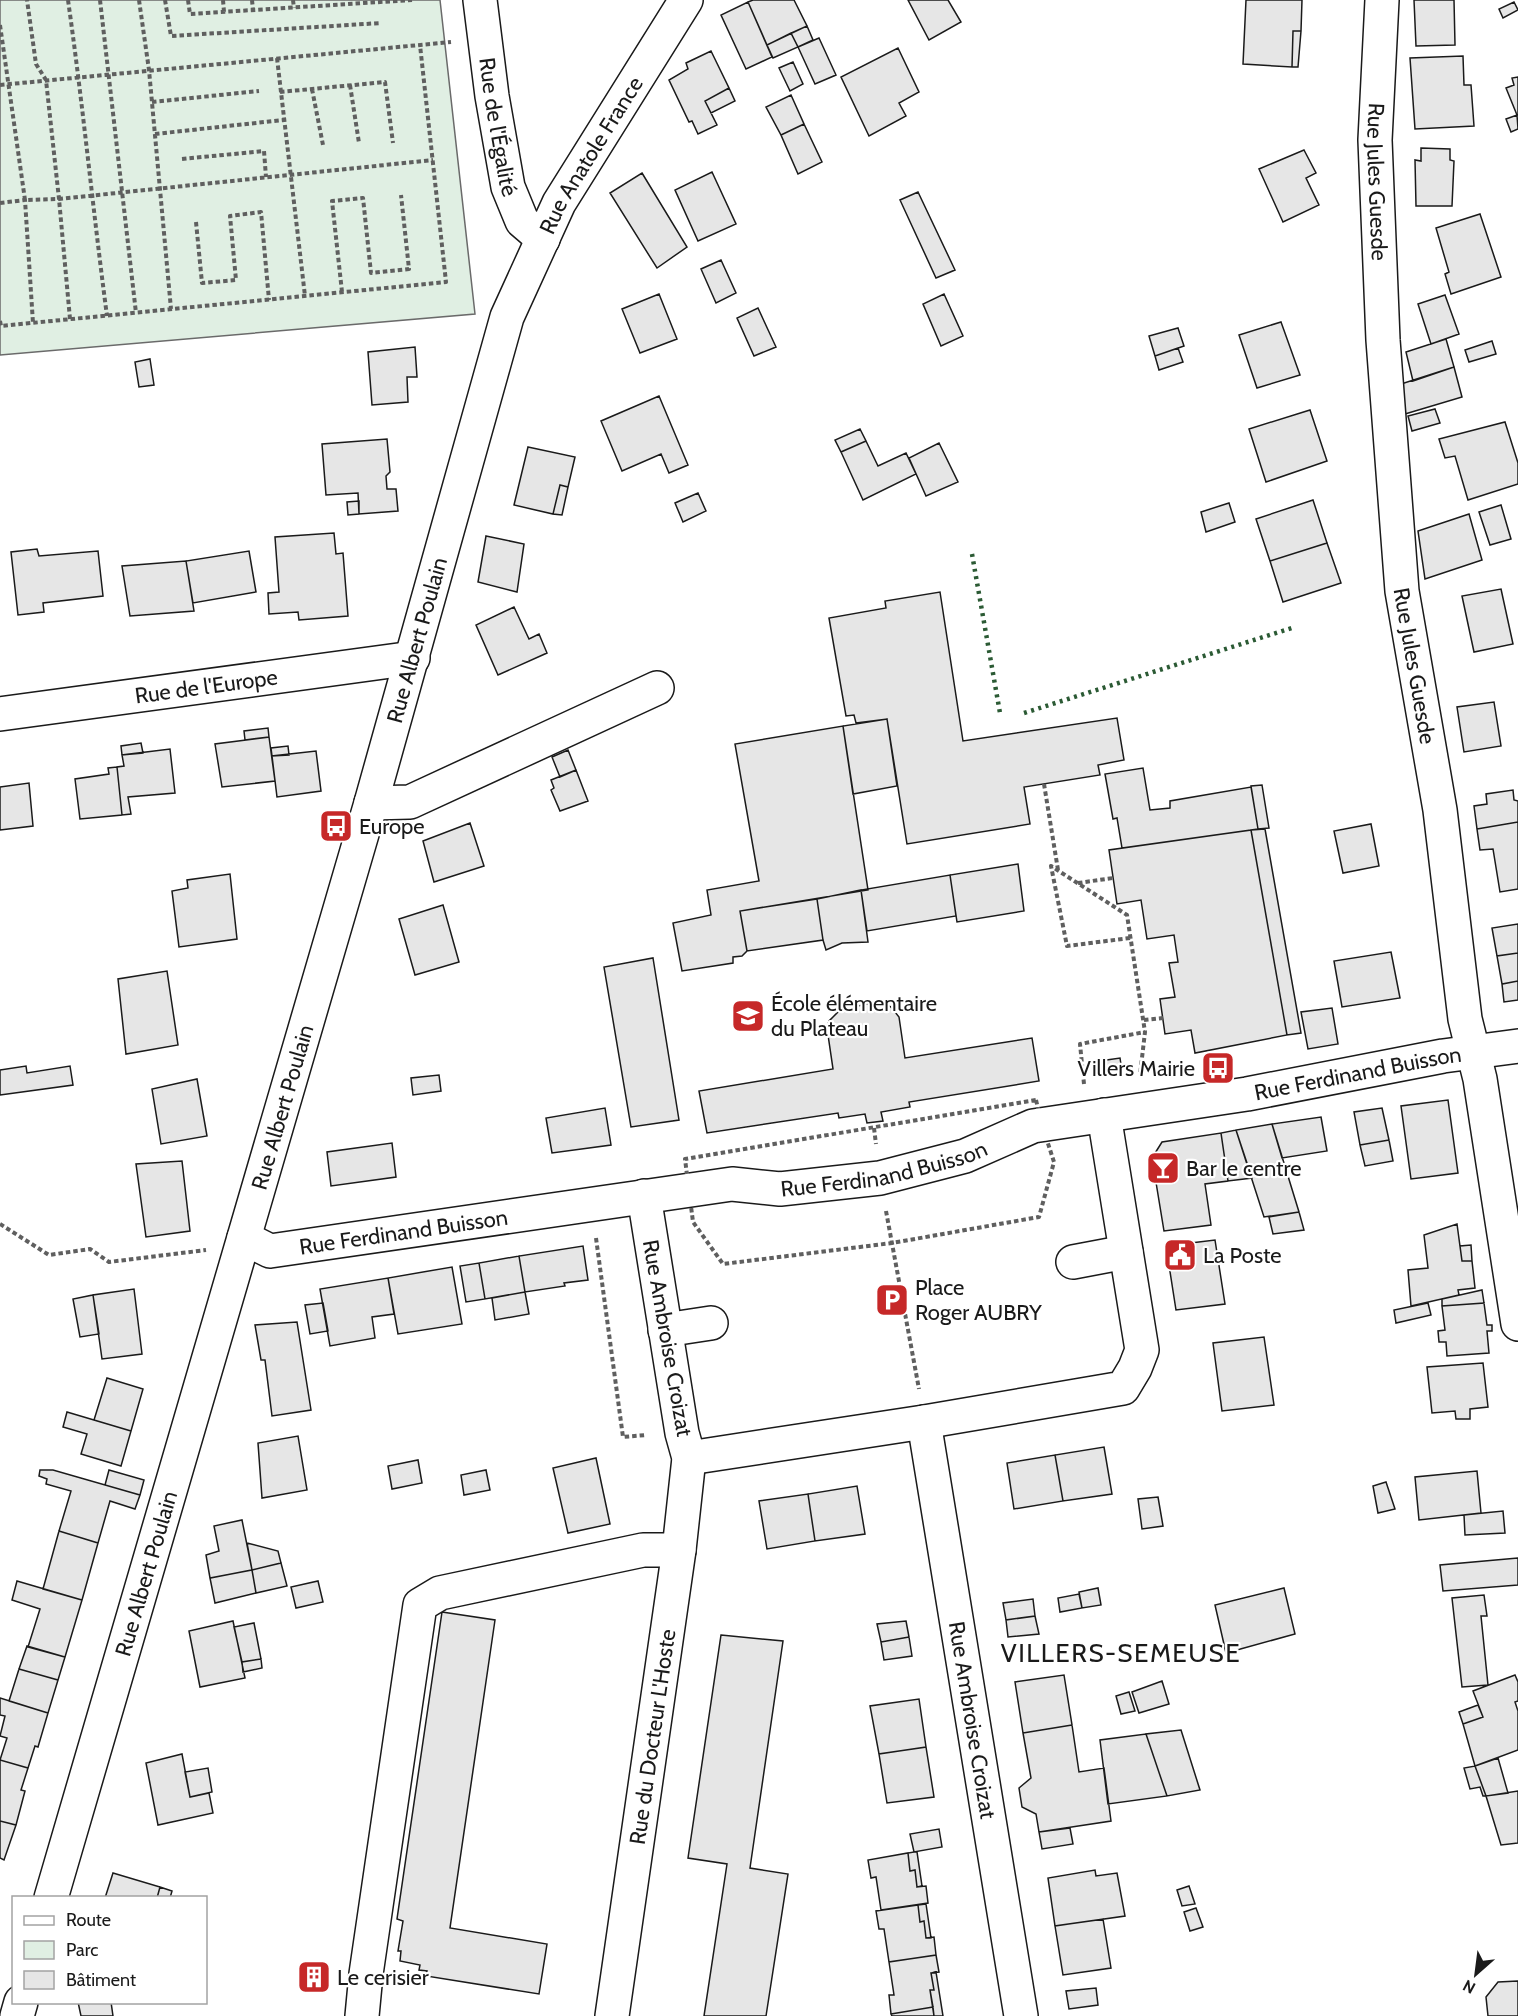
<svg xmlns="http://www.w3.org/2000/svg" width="1518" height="2016" viewBox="0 0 1518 2016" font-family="Cabin,sans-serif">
	<rect width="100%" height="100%" fill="#fff"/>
	<path fill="#e0efe3" stroke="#6a6a6a" stroke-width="1.5" d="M0 0H440L475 314 0 355Z"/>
	<path fill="#e6e6e6" stroke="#1a1a1a" stroke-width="1.5" d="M753 0H794L807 26 767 45 748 2Z
		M908 0H948L961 22 929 40Z
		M1246 0H1302L1301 31H1293L1292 67 1243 64Z
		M1414 0H1454L1455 45 1416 46Z
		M748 2 772 57 746 69 721 15Z
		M1514 2 1518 10 1503 18 1499 9Z
		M807 26 813 40 798 47 791 33Z
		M1293 31H1301L1298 67H1292Z
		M791 33 798 47 773 58 767 45Z
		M819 38 836 75 815 84 798 47Z
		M898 48 919 92 899 103 906 116 869 136 841 77Z
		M711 51 729 88 705 101 717 125 698 134 692 121 689 122 669 80 688 69 686 63Z
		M1463 56 1464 85H1471L1474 126 1415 129 1410 58Z
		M793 62 803 84 790 91 779 68Z
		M1518 77V115H1517L1506 88 1514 85 1512 78Z
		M729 88 735 101 711 113 705 101Z
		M791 95 804 124 781 135 766 107Z
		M1517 115 1518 129 1511 132 1506 119Z
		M804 124 822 162 798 174 781 135Z
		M1421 148 1450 149V160L1454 161 1452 206H1416L1415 160 1421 161Z
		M1304 150 1316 173 1306 178 1319 205 1283 222 1259 169Z
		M712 172 736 224 698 241 675 190Z
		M642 173 687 247 657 268 610 193Z
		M918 192 955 270 936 278 900 200Z
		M1480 214 1501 277 1451 294 1445 274 1449 272 1436 228Z
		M721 260 736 293 716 303 701 269Z
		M659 294 677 339 640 353 622 309Z
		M944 294 963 336 941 346 923 304Z
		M1445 295 1459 334 1431 344 1418 304Z
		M758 308 776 347 754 356 737 318Z
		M1281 322 1300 375 1257 388 1239 335Z
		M1178 328 1184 346 1155 356 1149 336Z
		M1446 339 1454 367 1413 381 1406 352Z
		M1492 341 1496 354 1469 362 1465 350Z
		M415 347 417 377H407L408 402 372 405 368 352Z
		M1178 348 1183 362 1159 370 1155 356Z
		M150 359 154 385 139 387 135 362Z
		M1454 367 1462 397 1405 414 1401 384Z
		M659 396 688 465 669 473 661 454 622 471 601 421Z
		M1435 409 1440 423 1412 431 1408 416Z
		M1310 410 1327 461 1266 482 1249 429Z
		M1505 422 1518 463V484L1468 500 1455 456 1445 458 1439 439Z
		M860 429 866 441 841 452 835 440Z
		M387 439 390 472 386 476 387 489H396L398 511 359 514 358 493 326 495 322 444Z
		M866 441 878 466 906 453 916 474 863 500 841 452Z
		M939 443 958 482 926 496 909 458Z
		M528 447 575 457 568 487 560 485 553 514 514 505Z
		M560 485 568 487 562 515 553 514Z
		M698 493 706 511 683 522 675 503Z
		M1313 500 1327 543 1270 561 1256 519Z
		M359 501V514L348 515 347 502Z
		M1229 503 1235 522 1206 532 1201 512Z
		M1501 505 1511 539 1490 545 1479 512Z
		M1469 514 1482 560 1425 579 1418 531Z
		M334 533 336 554 343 553 348 616 299 620 298 612 269 614 268 593 279 592 275 537Z
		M486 536 524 544 517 592 478 582Z
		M1327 543 1341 583 1283 602 1270 561Z
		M37 549 39 556 98 551 103 596 43 603 44 612 18 615 11 552Z
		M249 551 256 592 193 603 186 561Z
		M186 561 194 611 130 616 122 566Z
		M1501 589 1513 644 1474 652 1462 596Z
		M940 592 963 741 1117 718 1124 760 1098 765 1100 775 1024 787 1030 824 907 844 887 719 856 723 854 715 846 716 829 618 886 608 885 601Z
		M514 607 529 639 539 634 547 653 498 675 476 625Z
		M1494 702 1501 746 1464 752 1457 707Z
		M887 719 897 786 853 794 843 726Z
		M843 726 868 890 740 911 747 951 742 956 733 957V963L682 971 673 923 711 915 707 890 759 881 735 744Z
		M268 728 269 737 245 740 244 731Z
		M269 737 275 781 222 787 215 744Z
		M141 743 143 753 122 755 121 746Z
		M288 746 289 755 272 756 271 748Z
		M170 749 175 793 128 797 131 814 122 815 117 767 124 766 122 755Z
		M568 750 576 770 560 777 552 757Z
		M316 751 321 791 277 797 272 756Z
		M117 767 122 815 80 819 75 779 109 774 108 768Z
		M1143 768 1150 810 1170 808V801L1251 787 1258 829 1122 848 1117 818 1113 819 1105 774Z
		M576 770 588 801 560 811 551 790 554 788 551 780Z
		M29 783 33 826 0 830V787Z
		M1262 785 1269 828 1258 829 1251 786Z
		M1513 790 1514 800 1518 801V822L1477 829 1474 806 1487 804 1486 794Z
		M1518 822V889L1500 892 1493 849 1480 850 1477 829Z
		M470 823 484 866 434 882 423 841Z
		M1371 824 1379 866 1343 873 1334 831Z
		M1265 829 1301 1033 1287 1035 1251 830Z
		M1251 830 1287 1035 1195 1053 1191 1030 1165 1034 1160 999 1175 997 1169 963 1178 962 1174 935 1147 939 1141 900 1117 904 1109 850Z
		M1018 864 1024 911 957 922 950 875Z
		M230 874 237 939 179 947 172 891 188 888 187 880Z
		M950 875 956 916 867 931 861 890Z
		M861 890 868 942 842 943 826 950 823 940 817 899Z
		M817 899 823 940 747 951 740 911Z
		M443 905 459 962 415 975 399 919Z
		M1518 924V953L1497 956 1492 928Z
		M1391 952 1400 998 1342 1007 1334 961Z
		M1518 953V981L1502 984 1497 956Z
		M653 958 679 1120 631 1127 604 967Z
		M167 971 178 1045 126 1054 118 979Z
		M1518 981V1000L1504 1002 1502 984Z
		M876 1002 886 1004 891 1007 899 1017 905 1058 1032 1038 1039 1081 909 1102 910 1107 881 1112 883 1121 867 1123 865 1114 839 1118 838 1113 707 1133 699 1091 833 1069 827 1028 829 1021 840 1010Z
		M1332 1008 1338 1044 1308 1049 1301 1012Z
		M1120 1058 1122 1071 1101 1073 1100 1061Z
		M26 1066 27 1073 70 1066 73 1085 0 1095V1070Z
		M439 1075 441 1091 413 1095 411 1078Z
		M197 1079 207 1136 161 1144 152 1089Z
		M1448 1100 1458 1173 1411 1179 1401 1106Z
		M605 1108 611 1145 552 1153 546 1118Z
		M1382 1108 1389 1140 1360 1145 1354 1112Z
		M1321 1117 1327 1151 1282 1158 1272 1124Z
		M1272 1124 1299 1212 1264 1217 1236 1130Z
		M1236 1130 1252 1178 1228 1181 1221 1133Z
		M1221 1133 1228 1181 1205 1184 1211 1225 1164 1231 1152 1158 1162 1142Z
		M1389 1140 1393 1161 1365 1166 1360 1145Z
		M392 1143 396 1177 331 1186 327 1152Z
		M182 1161 190 1231 146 1237 136 1164Z
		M1299 1212 1304 1230 1273 1234 1269 1217Z
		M1457 1224 1462 1261H1472L1475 1288 1458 1290 1459 1295 1411 1306 1408 1270 1428 1268 1424 1235Z
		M1215 1240 1225 1304 1176 1310 1166 1246Z
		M1471 1245 1472 1261H1462L1460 1246Z
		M583 1246 588 1280 564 1283 565 1286 525 1292 519 1256Z
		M519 1256 525 1292 485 1299 479 1263Z
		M479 1263 485 1299 466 1302 460 1266Z
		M452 1267 462 1324 398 1334 388 1278Z
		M388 1278 394 1314 372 1317 375 1338 330 1346 320 1289Z
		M134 1289 142 1354 102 1359 93 1295Z
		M1482 1290 1484 1303 1442 1306V1299Z
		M525 1292 529 1314 495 1320 492 1298Z
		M93 1295 99 1334 80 1337 73 1299Z
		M323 1303 328 1331 310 1334 305 1305Z
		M1428 1303 1431 1315 1396 1323 1394 1310Z
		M1484 1303 1487 1325H1492V1331H1487L1489 1353 1447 1356 1446 1342H1439L1438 1331 1445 1330 1442 1306Z
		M297 1322 311 1410 272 1416 265 1360H261L255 1325Z
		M1264 1337 1274 1405 1222 1411 1213 1343Z
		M1483 1363 1488 1407 1470 1409V1419H1456L1455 1411 1432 1413 1427 1367Z
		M107 1378 143 1389 131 1431 94 1420Z
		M67 1412 131 1431 121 1466 81 1454 87 1434 63 1427Z
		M298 1436 307 1490 262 1498 258 1443Z
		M1104 1447 1112 1494 1063 1501 1055 1455Z
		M1055 1455 1063 1501 1014 1509 1007 1463Z
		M596 1458 610 1524 568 1533 553 1468Z
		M418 1460 422 1483 392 1489 388 1466Z
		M40 1470H53L140 1495 135 1509 110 1501 98 1543 59 1531 71 1491 46 1484 47 1479 39 1476Z
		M109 1470 144 1480 140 1495 105 1485Z
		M486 1470 490 1490 464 1495 461 1475Z
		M1477 1471 1481 1513 1419 1520 1415 1477Z
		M1386 1482 1395 1509 1378 1513 1373 1486Z
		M857 1486 865 1534 815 1541 808 1494Z
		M808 1494 815 1541 767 1549 759 1501Z
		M1158 1497 1163 1526 1142 1529 1138 1499Z
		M1503 1511 1505 1533 1465 1535 1464 1515Z
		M242 1520 252 1570 210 1578 206 1555 219 1551 214 1526Z
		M59 1531 98 1543 82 1600 43 1589Z
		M247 1543 278 1551 281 1563 252 1570Z
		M1518 1558V1585L1443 1591 1440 1565Z
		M281 1563 287 1586 256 1593 252 1570Z
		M252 1570 256 1593 215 1603 210 1578Z
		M17 1581 82 1600 65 1657 28 1647 40 1609 12 1600Z
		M318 1581 323 1602 296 1608 291 1587Z
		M1098 1588 1101 1605 1082 1608 1079 1592Z
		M1284 1588 1295 1634 1226 1653 1215 1605Z
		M1079 1594 1082 1608 1060 1612 1058 1598Z
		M1484 1595 1487 1616H1481L1488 1685 1462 1687 1452 1598Z
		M1033 1599 1035 1616 1006 1620 1003 1603Z
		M442 1612 495 1620 450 1928 547 1944 539 1994 426 1976 427 1971 419 1970 420 1965 400 1961 401 1951H398L403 1921 397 1919Z
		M1035 1616 1039 1634 1008 1637 1006 1620Z
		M233 1621 245 1678 200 1687 189 1631Z
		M906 1621 909 1637 881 1642 877 1624Z
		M254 1623 261 1659 242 1662 234 1627Z
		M721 1635 783 1641 750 1868 788 1874 766 2016H704L727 1864 688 1858Z
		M909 1637 912 1656 884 1660 881 1642Z
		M27 1646 65 1657 58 1680 19 1669Z
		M261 1659 262 1668 243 1672 242 1662Z
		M19 1669 58 1680 48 1713 9 1701Z
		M1064 1675 1072 1725 1023 1733 1015 1682Z
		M1515 1675 1518 1682V1701L1515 1702 1518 1711V1750L1475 1766 1463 1724 1483 1717 1473 1691Z
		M1162 1681 1169 1704 1139 1713 1132 1692Z
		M1129 1692 1135 1711 1121 1714 1116 1696Z
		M0 1698 48 1713 38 1747 35 1746 28 1768 0 1760 7 1738 0 1736 5 1716 0 1715Z
		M919 1699 926 1747 879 1754 870 1706Z
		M1478 1705 1483 1717 1463 1724 1459 1712Z
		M1072 1725 1079 1772 1104 1768 1111 1821 1039 1832 1036 1814 1022 1807 1019 1788 1031 1778 1023 1733Z
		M1181 1730 1200 1790 1167 1796 1146 1734Z
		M1146 1734 1167 1796 1108 1804 1100 1740Z
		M926 1747 934 1797 887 1803 879 1754Z
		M182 1754 190 1797 209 1793 213 1813 158 1825 146 1763Z
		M1498 1758 1508 1793 1486 1796 1475 1766Z
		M0 1760 28 1768 21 1790 25 1791 16 1825 0 1821Z
		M1475 1766 1486 1796H1483L1480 1787 1470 1789 1464 1768Z
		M208 1768 212 1792 190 1797 185 1772Z
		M1518 1791V1843L1501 1845 1486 1796Z
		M0 1821 16 1825 4 1860 0 1858Z
		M1070 1828 1073 1844 1042 1849 1039 1832Z
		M939 1829 942 1847 914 1852 910 1834Z
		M914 1852H917L922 1886 917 1887 915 1870 910 1871 908 1853Z
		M908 1853 910 1871 915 1870 917 1887 926 1886 928 1903 881 1910 876 1877 871 1878 868 1860Z
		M1095 1870 1096 1876 1117 1873 1125 1916 1055 1926 1048 1878Z
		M113 1873 160 1887 157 1898H105Z
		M1189 1886 1195 1904 1182 1906 1177 1890Z
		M160 1887 172 1891 170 1898H157Z
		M926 1904 931 1938H926L924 1921 920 1922 918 1905Z
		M918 1905 920 1922 924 1921 926 1938 934 1937 936 1955 889 1962 884 1929H879L876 1911Z
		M1196 1908 1203 1927 1190 1931 1184 1912Z
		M1103 1919 1111 1968 1063 1975 1055 1926Z
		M936 1955 939 1972 931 1973 934 1990H930L933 2007 891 2014 889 1995H894L889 1962Z
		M306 1966 327 1970 323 1989 302 1985Z
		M936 1972 943 2016H934L930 1990H934L931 1973Z
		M1518 1981V2016H1488L1486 1997 1498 1982Z
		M1096 1988 1098 2005 1069 2009 1066 1991Z
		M78 2002H111L113 2016H81Z
		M933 2007 934 2016H892L891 2014Z"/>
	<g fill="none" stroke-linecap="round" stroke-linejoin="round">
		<g stroke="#1a1a1a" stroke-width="36">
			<g id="minor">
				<path id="s1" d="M480 0 492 96 508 187 522 221 543 239"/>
				<path id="s2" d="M1382 0 1375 140 1383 340 1402 591 1440 810 1465 1019 1480 1079 1518 1324"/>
				<path id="s3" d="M0 714 413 658"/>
				<path d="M371 803 410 802 657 688"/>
				<path id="s4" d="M244 1238 270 1251 732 1184 780 1189 880 1178 965 1156 1033 1126 1247 1094 1443 1056 1518 1046"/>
				<path d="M1073 1262 1126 1252"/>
				<path d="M665 1330 711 1323"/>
				<path id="s5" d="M924 1422 1021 2016"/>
				<path d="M689 1458 924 1422 1123 1388 1135 1368 1142 1350 1104 1115"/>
				<path id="s6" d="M51 1898 371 803 507 317 559 203 686 0"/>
				<path d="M17 2016 21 2002"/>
				<path d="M362 2016 366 1974 420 1605 440 1593 643 1550H679"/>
				<path id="s7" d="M612 2016 679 1550 689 1458 682 1433 644 1196"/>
			</g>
		</g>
		<path stroke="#5f5f5f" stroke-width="4" stroke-dasharray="4.5 3" stroke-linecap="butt" d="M68 0C83 105 93 211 107 316
			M100 0 136 313
			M139 0 149 70 171 309
			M165 0 171 36 381 23
			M188 0 190 14 412 0
			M223 0 224 12
			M252 0 253 10
			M293 0 294 8
			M0 25 25 200 59 199 46 80 36 64 27 0
			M277 58 305 296
			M0 85 451 42
			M350 85 359 143
			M312 89 323 145
			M280 92 385 82 393 143
			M152 102 259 91
			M155 134 283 120
			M182 159 264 151 266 177
			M0 203 25 200 33 323
			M196 222 202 283 236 280 230 216 261 212 269 300
			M342 292 332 201 363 198 371 273 409 269 401 195
			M70 319 59 199 433 160
			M0 321 1 326 446 282 420 45
			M1044 784 1058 870
			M1078 883 1113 878
			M1130 938 1067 946 1051 866 1127 915 1145 1032 1140 1075
			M1144 1020 1163 1018
			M1084 1084 1080 1044 1145 1032
			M1036 1100 1042 1125 1054 1162 1039 1217 892 1243 723 1264 693 1222 685 1159Z
			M874 1128 876 1144
			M886 1211 919 1389
			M0 1224 49 1255 90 1249 109 1262 206 1250
			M596 1238 623 1437 647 1435"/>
		<use href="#minor" stroke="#fff" stroke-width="33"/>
		<path stroke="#2b5a34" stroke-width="4.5" stroke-dasharray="3 4.5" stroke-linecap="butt" d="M972 554 1000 713
			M1024 713 1295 627"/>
	</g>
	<defs>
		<g id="bus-square" transform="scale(1.725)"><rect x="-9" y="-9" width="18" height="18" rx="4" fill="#c62828" stroke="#fff"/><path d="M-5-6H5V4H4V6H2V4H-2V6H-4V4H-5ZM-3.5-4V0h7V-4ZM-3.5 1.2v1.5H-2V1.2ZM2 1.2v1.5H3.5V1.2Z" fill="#fff"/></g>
		<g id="school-square" transform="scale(1.725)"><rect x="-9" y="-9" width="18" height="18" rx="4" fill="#c62828" stroke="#fff"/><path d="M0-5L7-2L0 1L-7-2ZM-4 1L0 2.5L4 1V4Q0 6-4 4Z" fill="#fff"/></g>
		<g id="bar-square" transform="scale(1.725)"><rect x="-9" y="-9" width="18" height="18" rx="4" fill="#c62828" stroke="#fff"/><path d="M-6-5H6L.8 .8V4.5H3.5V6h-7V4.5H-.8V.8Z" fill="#fff"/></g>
		<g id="civic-square" transform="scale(1.725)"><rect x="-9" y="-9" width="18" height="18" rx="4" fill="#c62828" stroke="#fff"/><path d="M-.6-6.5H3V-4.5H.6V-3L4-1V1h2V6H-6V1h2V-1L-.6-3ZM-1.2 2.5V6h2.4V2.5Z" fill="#fff"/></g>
		<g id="parking-square" transform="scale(1.725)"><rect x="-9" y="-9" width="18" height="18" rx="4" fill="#c62828" stroke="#fff"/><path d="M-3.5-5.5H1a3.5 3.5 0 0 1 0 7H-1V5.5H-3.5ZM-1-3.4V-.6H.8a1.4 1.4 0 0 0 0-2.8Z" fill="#fff"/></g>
		<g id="building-square" transform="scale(1.725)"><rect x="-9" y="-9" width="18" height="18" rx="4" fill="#c62828" stroke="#fff"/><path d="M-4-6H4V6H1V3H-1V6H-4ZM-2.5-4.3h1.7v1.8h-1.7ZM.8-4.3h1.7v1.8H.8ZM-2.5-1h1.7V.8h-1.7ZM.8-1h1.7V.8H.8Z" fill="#fff"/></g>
	</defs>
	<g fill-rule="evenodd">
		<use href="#bus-square" x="336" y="826"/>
		<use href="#school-square" x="748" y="1016"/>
		<use href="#bus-square" x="1218" y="1068"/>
		<use href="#bar-square" x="1163" y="1168"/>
		<use href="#civic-square" x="1180" y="1255"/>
		<use href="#parking-square" x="892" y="1300"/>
		<use href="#building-square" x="314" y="1977"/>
	</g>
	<g text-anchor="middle" stroke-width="4.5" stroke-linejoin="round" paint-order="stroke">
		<g font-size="22" fill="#1a1a1a" stroke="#fff">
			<text dy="8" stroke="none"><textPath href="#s1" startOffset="128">Rue de l'Égalité</textPath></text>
			<text dy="8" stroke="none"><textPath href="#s6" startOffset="1828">Rue Anatole France</textPath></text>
			<text dy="8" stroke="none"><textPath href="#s2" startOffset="182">Rue Jules Guesde</textPath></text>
			<text dy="8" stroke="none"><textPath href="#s6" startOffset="1310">Rue Albert Poulain</textPath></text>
			<text dy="8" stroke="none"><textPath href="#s2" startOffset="668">Rue Jules Guesde</textPath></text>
			<text dy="8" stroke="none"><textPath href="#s3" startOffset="208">Rue de l'Europe</textPath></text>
			<text dy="8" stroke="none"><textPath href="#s4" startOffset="1136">Rue Ferdinand Buisson</textPath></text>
			<text dy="8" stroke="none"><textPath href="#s6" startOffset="824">Rue Albert Poulain</textPath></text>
			<text dy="8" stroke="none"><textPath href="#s4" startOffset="650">Rue Ferdinand Buisson</textPath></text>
			<text dy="8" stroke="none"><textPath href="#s4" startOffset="164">Rue Ferdinand Buisson</textPath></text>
			<text transform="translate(668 1338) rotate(80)" y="8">Rue Ambroise Croizat</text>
			<text dy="8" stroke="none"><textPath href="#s6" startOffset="338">Rue Albert Poulain</textPath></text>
			<text dy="8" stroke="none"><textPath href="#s5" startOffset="302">Rue Ambroise Croizat</textPath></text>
			<text dy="8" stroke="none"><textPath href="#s7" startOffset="282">Rue du Docteur L'Hoste</textPath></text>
		</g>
		<g font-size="22" fill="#1a1a1a" stroke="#fff" text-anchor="start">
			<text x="359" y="834">Europe</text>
			<text x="771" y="1011">École élémentaire<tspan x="771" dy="25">du Plateau</tspan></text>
			<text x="1195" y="1076" text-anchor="end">Villers Mairie</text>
			<text x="1186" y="1176">Bar le centre</text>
			<text x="1203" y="1263">La Poste</text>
			<text x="915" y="1295">Place<tspan x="915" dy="25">Roger AUBRY</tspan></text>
			<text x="337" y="1985">Le cerisier</text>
		</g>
		<g font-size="26" letter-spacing="1.5" fill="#1a1a1a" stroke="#fff">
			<text x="1121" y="1662">VILLERS-SEMEUSE</text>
		</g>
	</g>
	<rect x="12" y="1896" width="195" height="108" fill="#ffffff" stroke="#a3a3a3" stroke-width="1.5"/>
	<rect x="24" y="1916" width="30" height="9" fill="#ffffff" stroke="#a3a3a3" stroke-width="1.5"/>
	<text x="66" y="1926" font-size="18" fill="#1a1a1a">Route</text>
	<rect x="24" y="1941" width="30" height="18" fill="#e0efe3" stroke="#a3a3a3" stroke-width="1.5"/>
	<text x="66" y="1956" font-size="18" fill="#1a1a1a">Parc</text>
	<rect x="24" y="1971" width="30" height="18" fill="#e6e6e6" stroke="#a3a3a3" stroke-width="1.5"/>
	<text x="66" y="1986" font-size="18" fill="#1a1a1a">Bâtiment</text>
	<g transform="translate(1476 1974) rotate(208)" stroke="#ffffff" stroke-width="4.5" paint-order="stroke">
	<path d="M0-4.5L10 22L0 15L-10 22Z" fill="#1a1a1a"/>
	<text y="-9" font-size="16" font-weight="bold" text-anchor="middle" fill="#1a1a1a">N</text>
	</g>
</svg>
